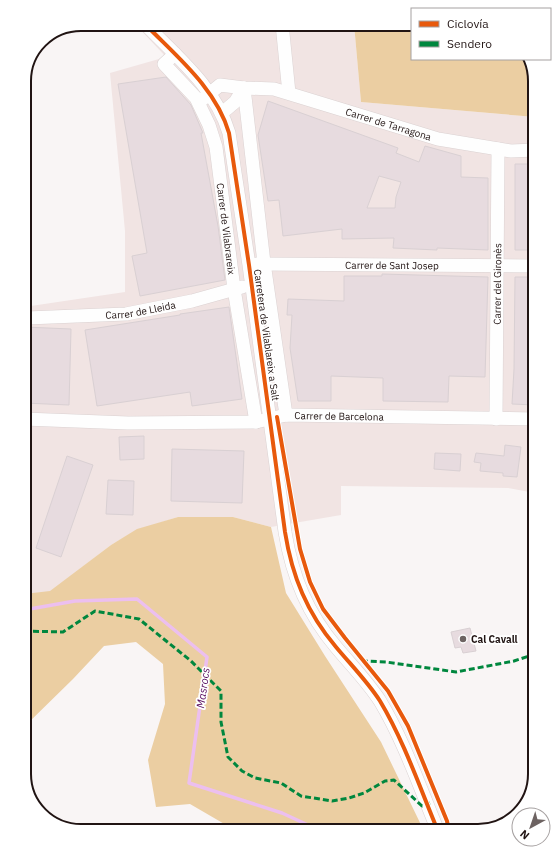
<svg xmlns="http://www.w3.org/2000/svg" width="559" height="855" viewBox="0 0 559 855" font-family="'IBM Plex Sans',sans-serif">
	<rect width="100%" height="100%" fill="#f9f5f5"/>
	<path fill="#f1e4e3" d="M135 24H354L361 102 535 117V493L508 488 341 486V515L271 527 233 517H178L137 530 111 545 50 592 24 594V307L125 292V231L110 73 166 57Z"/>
	<path fill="#ebcea2" d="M354 24H412V59H530L535 81V117L361 102Z
		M178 517H233L271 527 286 593 325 656 381 742 424 831H281L233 829 190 804 156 807 148 760 165 704 163 664 136 642 104 646 73 679 24 727V594L50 591 111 545 137 529Z"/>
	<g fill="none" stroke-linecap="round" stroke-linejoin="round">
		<path stroke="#ecbfef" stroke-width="3.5" d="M24 610 75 601 137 599 207 657 189 783 282 813 321 831"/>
	</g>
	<path fill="#e7dbdf" stroke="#d9d0d3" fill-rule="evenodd" d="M166 77 191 105 203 133H201L218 226 225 280 140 296 132 256 147 253 118 84Z
		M268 101 398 148 396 153 419 162 425 146 461 156V177L488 178V250L437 248V250L393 248 394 238 342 239V229L283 236 279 200 268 201 258 135ZM379 176 401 182 396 197 395 208H367Z
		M515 164H535V250H515Z
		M382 274 488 277 485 377 449 376 448 402 383 401V378L331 376V401H298L290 348 292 315H287L288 299 344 301V276H382Z
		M515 277H535V405L512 404 514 369Z
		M229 307 242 399 192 406 190 392 97 406 85 330 180 315V314Z
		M24 327 71 329 69 405 24 403Z
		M144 436V459L120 460 119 437Z
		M505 445 521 447 517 477 503 476V473L480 471 481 463 474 462 476 453 504 456Z
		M172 449 244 451 242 503 171 501Z
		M435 453 461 454 460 471 434 469Z
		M67 456 93 465 61 557 36 548Z
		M108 480 134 481 133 515 106 514Z
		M470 628 476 651 463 653 461 647 455 648 451 632Z"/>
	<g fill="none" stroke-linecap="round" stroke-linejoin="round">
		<g stroke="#dbd2d2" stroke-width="14">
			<g id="minor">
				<path d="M145 24C176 56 216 88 229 133L249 265 285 532C292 576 307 613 336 647 351 665 367 681 380 701 404 741 420 788 438 831"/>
				<path d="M282 24 289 93"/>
				<path id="s1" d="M175 54 164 64 196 98 209 125 216 147 234 289 256 422"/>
				<path d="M244 88 264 263 286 415"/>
				<path id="s2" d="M203 99 220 85 244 88 274 89 438 139 511 151 535 150"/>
				<path d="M222 113 235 102 244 88"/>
				<path id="s3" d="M257 264 535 266"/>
				<path id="s4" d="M27 318 126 314 192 301 242 287"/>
				<path id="s5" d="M24 419 128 423 256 422 286 415 535 419"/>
				<path id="s6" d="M496 419 498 149"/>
			</g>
		</g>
		<use href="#minor" stroke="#fefefe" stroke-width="13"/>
		<path stroke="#00873e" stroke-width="3" stroke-dasharray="6 3" stroke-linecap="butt" d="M24 631 63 632 95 611 139 619 191 661 221 691V722L228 757 242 771 255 778 281 783 301 796 332 801 349 798 364 793 385 781 394 780 422 806 430 803
			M362 662 364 661 386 662 456 672 514 661 535 654"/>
		<g stroke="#fff" stroke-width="6">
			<path id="cycleway" d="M145 24C176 56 216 88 229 133L249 265 285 532C292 576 307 613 336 647 351 665 367 681 380 701 404 741 420 788 438 831
				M277 417 300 549 310 582 323 609 345 638 388 691 408 726 447 821 449 831"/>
		</g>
		<use href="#cycleway" stroke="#e8590c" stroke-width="4"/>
	</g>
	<circle fill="#6d6362" stroke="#fff" stroke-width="1.5" cx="463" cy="639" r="4"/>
	<g text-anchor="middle" stroke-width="3.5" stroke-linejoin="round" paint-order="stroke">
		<g font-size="10" fill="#211413" stroke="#fff">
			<text dy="4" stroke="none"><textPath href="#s2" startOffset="196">Carrer de Tarragona</textPath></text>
			<text dy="4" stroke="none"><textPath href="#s1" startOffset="197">Carrer de Vilabrareix</textPath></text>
			<text dy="4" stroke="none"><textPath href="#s3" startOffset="135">Carrer de Sant Josep</textPath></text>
			<text dy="4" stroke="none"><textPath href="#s6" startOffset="135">Carrer del Gironès</textPath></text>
			<text dy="4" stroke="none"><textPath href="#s4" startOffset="114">Carrer de Lleida</textPath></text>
			<text transform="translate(267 335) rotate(82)" y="4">Carretera de Vilablareix a Salt</text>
			<text dy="4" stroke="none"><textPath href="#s5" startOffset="316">Carrer de Barcelona</textPath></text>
		</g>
		<g font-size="10" font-weight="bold" fill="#211413" stroke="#fff" text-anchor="start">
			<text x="471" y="643">Cal Cavall</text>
		</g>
		<g font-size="11" font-style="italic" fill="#560a5d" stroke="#fff">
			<text transform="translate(203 688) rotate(-82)" y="4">Masrocs</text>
		</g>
	</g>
	<path d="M0 0H559V855H0ZM81 31H478A50 50 0 0 1 528 81V774A50 50 0 0 1 478 824H81A50 50 0 0 1 31 774V81A50 50 0 0 1 81 31Z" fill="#fff" fill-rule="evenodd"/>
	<path fill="none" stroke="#211413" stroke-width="2" d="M81 31H478A50 50 0 0 1 528 81V774A50 50 0 0 1 478 824H81A50 50 0 0 1 31 774V81A50 50 0 0 1 81 31Z"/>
	<rect x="411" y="8" width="140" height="52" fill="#ffffff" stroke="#a6a1a1"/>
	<rect x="419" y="21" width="20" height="6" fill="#e8590c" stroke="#a6a1a1"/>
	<text x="447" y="28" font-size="12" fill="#211413">Ciclovía</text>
	<rect x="419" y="41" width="20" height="6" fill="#00873e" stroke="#a6a1a1"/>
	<text x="447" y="48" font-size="12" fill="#211413">Sendero</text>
	<g transform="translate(531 827) rotate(220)"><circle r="19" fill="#ffffff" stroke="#a6a1a1"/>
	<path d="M0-3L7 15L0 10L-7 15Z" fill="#6d6362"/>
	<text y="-6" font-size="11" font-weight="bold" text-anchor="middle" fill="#211413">N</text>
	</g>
</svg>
